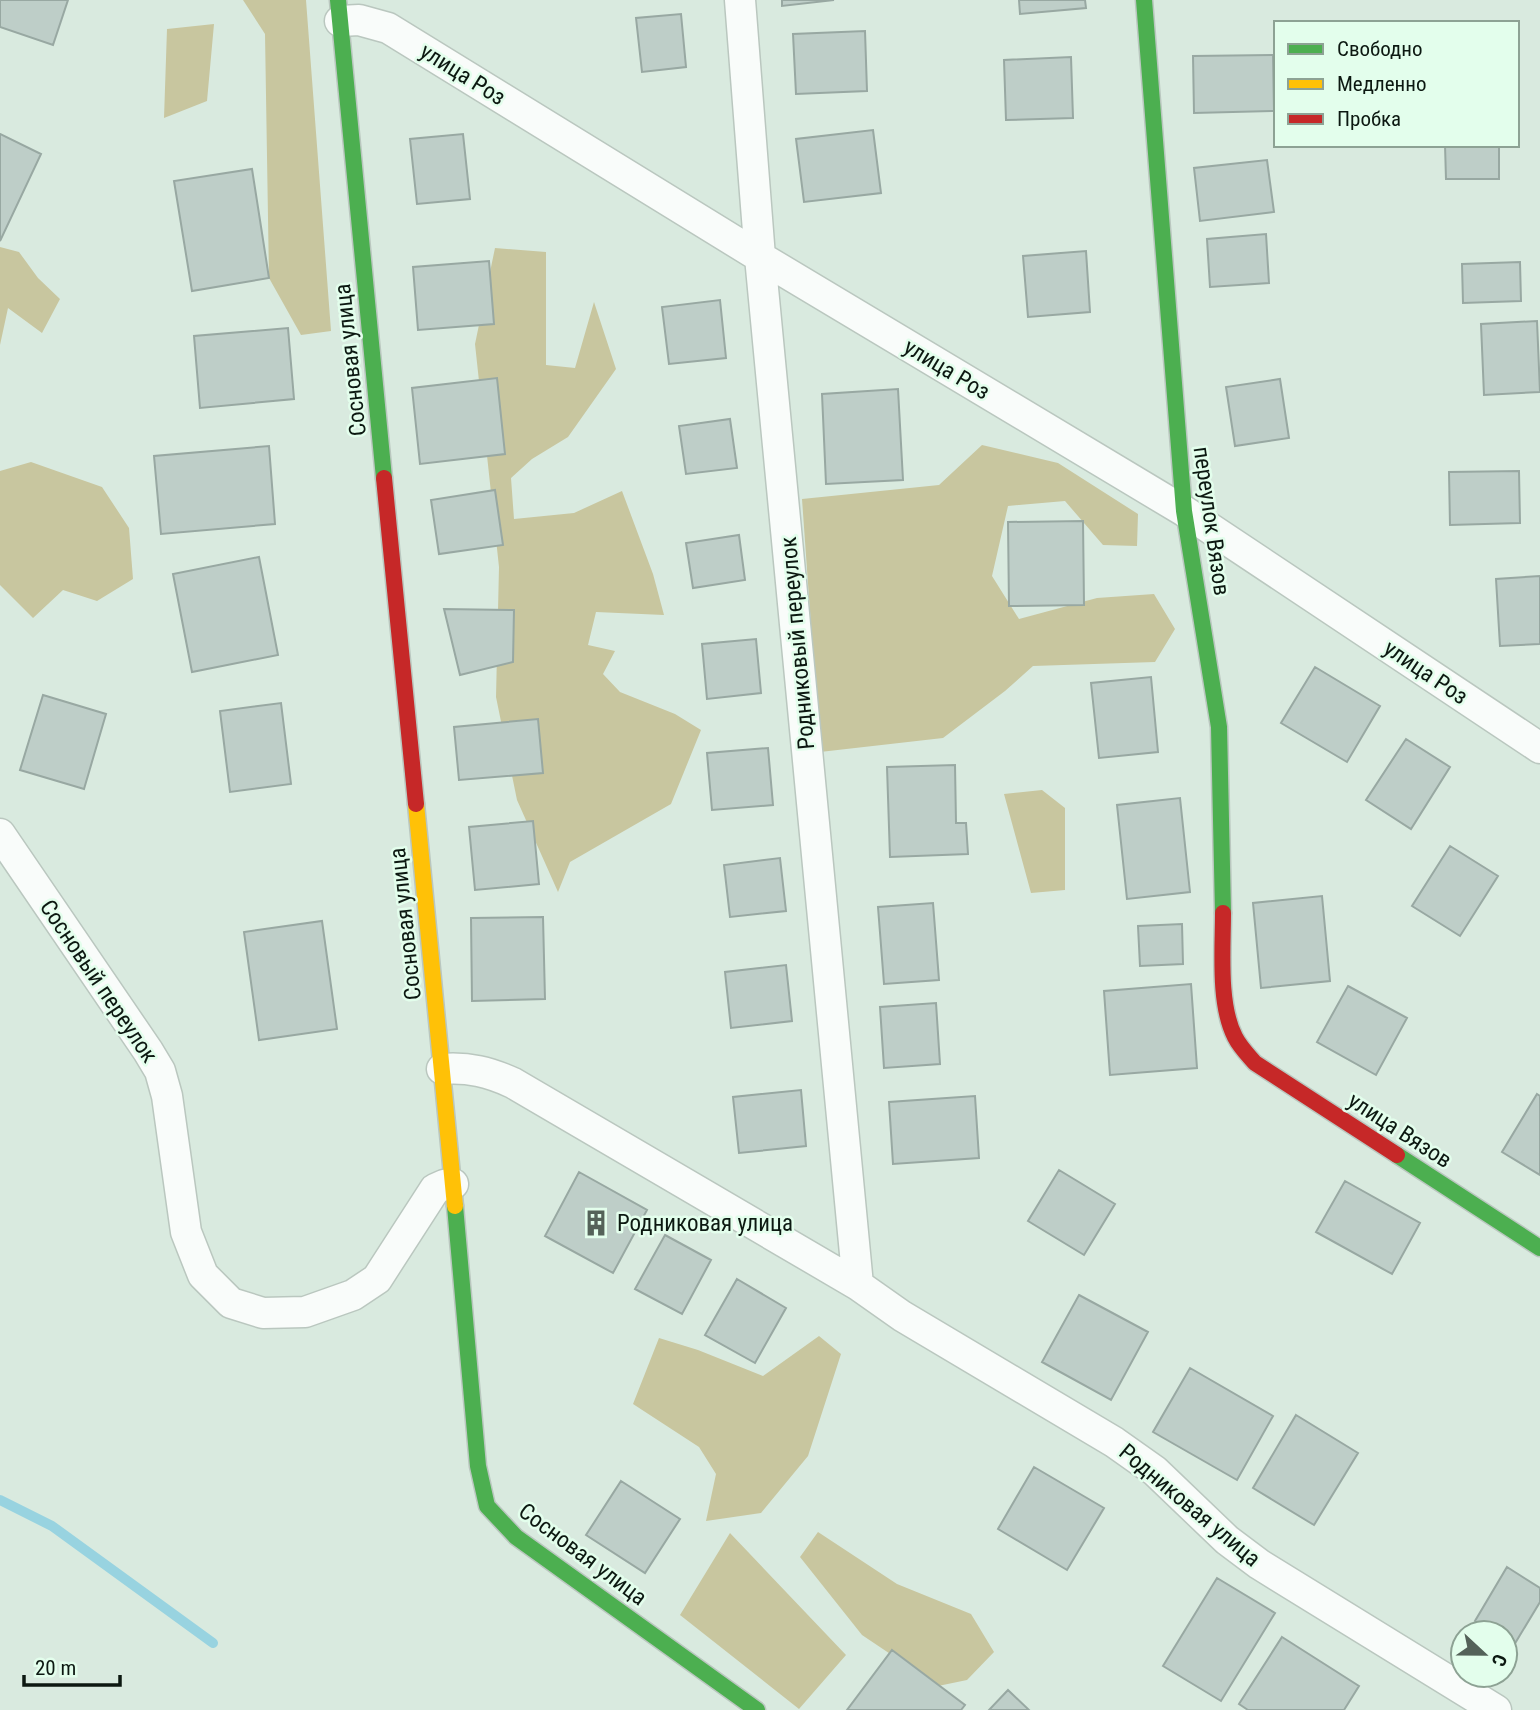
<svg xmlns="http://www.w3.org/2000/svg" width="1540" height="1710" viewBox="0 0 1540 1710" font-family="'Roboto Condensed',sans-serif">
	<rect width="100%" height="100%" fill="#d9eadf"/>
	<path fill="#c8c69f" d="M243 0H306L331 331 301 335 269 278 265 34Z
		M214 24 207 101 164 118 167 29Z
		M0 247 19 252 38 278 60 299 42 333 8 308 0 345Z
		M495 248 546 252V365L575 368 594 302 616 369 568 437 532 459 511 478 514 519 574 513 622 491 653 574 664 615 596 612 588 645 615 651 603 674 620 692 675 714 701 730 671 804 570 862 558 892 517 800 496 697 499 567 475 344Z
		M982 445 1058 463 1138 514 1137 546 1103 545 1065 501 1008 506 992 576 1019 619 1097 598 1154 594 1175 629 1155 662 1033 666 1005 691 943 738 820 752 802 499 939 485Z
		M31 462 102 487 129 528 133 579 97 601 63 590 33 618 0 585V471Z
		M1042 790 1065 808V890L1031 893 1004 794Z
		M819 1336 841 1354 808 1456 761 1513 706 1521 716 1474 699 1447 633 1404 659 1338 698 1350 763 1376Z
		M818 1532 897 1584 971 1614 994 1652 967 1680 938 1686 862 1635 800 1557Z
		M730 1533 846 1655 799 1709 680 1615Z"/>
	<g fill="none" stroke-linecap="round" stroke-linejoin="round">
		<path stroke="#98d3e0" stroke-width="10" d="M0 1500 52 1526 213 1643"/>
	</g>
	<path fill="#becec8" stroke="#98a8a2" stroke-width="2" d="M0 0H68L53 45 0 27Z
		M782 0H834L782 6Z
		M1019 0H1085L1086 8 1020 14Z
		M681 14 686 67 642 72 636 18Z
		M865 31 867 91 796 94 793 34Z
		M1273 55 1274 111 1194 113 1193 56Z
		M1071 57 1073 118 1006 120 1004 60Z
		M873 130 881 193 804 202 796 139Z
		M0 134 41 154 0 241Z
		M463 134 470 199 417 204 410 139Z
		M1445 145H1499V179H1446Z
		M1267 160 1274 212 1200 221 1194 168Z
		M252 169 269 278 192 291 174 181Z
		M1266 234 1269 283 1210 287 1207 239Z
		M1086 251 1090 312 1028 317 1023 256Z
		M489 261 494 324 418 330 413 267Z
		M1520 262 1521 301 1463 303 1462 264Z
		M720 300 726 358 669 364 662 307Z
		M1537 321 1540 392 1484 395 1481 324Z
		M288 328 294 399 200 408 194 336Z
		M497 378 505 454 420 464 412 388Z
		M1280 379 1289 438 1235 446 1226 387Z
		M898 389 903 480 826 484 822 394Z
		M730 419 737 468 686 474 679 426Z
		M269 446 275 524 161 534 154 456Z
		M1519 471 1520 523 1450 525 1449 472Z
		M495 490 503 545 439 554 431 500Z
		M1083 521 1084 605 1009 606 1008 522Z
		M739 535 745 580 693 588 686 543Z
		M259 557 278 655 192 672 173 574Z
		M1540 576V644L1500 646 1496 579Z
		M444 609 514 610 513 662 460 675Z
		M756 639 761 693 707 699 702 644Z
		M1315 667 1380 706 1347 762 1281 723Z
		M1151 677 1158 752 1099 758 1091 683Z
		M43 695 106 714 84 789 20 770Z
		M281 703 291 784 230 792 220 711Z
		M538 719 543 773 459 780 454 727Z
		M1406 739 1450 767 1411 829 1366 800Z
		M768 748 773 805 712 810 707 753Z
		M955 765 956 823H966L968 854 890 857 887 767Z
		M1180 798 1190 892 1127 899 1117 805Z
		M533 821 539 884 475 890 469 827Z
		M1450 846 1498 876 1460 936 1412 906Z
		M780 858 786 911 730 917 724 865Z
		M1322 896 1330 981 1261 988 1253 903Z
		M933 903 939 980 884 984 878 907Z
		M543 917 545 999 472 1001 471 918Z
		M322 921 337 1029 259 1040 244 932Z
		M1182 924 1183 964 1140 966 1138 926Z
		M786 965 792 1021 731 1028 725 972Z
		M1191 984 1197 1068 1110 1075 1104 991Z
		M1348 986 1407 1018 1376 1075 1317 1042Z
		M936 1003 940 1064 884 1068 880 1007Z
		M801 1090 806 1146 739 1153 733 1097Z
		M1537 1094 1540 1096V1175L1502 1152Z
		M975 1096 979 1158 893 1164 889 1102Z
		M1059 1170 1115 1204 1084 1255 1028 1221Z
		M579 1172 647 1210 613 1273 545 1236Z
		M1345 1181 1420 1223 1392 1274 1316 1232Z
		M665 1235 711 1260 682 1314 635 1289Z
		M737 1279 786 1308 755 1363 705 1335Z
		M1079 1295 1148 1332 1111 1400 1042 1362Z
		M1190 1368 1273 1416 1237 1480 1153 1432Z
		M1296 1415 1358 1453 1314 1525 1253 1488Z
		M1034 1467 1104 1508 1067 1570 998 1529Z
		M621 1481 680 1519 645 1573 586 1535Z
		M1507 1567 1540 1588V1602L1514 1645 1505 1639V1633H1495L1475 1621Z
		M1217 1578 1275 1613 1221 1701 1163 1666Z
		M1282 1637 1359 1686 1344 1710H1248L1239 1704Z
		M892 1650 965 1705 961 1710H847Z
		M1008 1690 1029 1710H989Z"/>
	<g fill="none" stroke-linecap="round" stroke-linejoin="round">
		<g stroke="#bac7bf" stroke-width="33">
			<path id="street" d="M740 0 760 257 858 1285
				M340 21 359 20 388 28 760 257 1184 511 1540 748
				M0 834 148 1051 160 1071 167 1096 186 1232 203 1275 231 1303 263 1313 305 1312 353 1295 377 1279 435 1189 444 1185 453 1184
				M442 1069C469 1067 489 1072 513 1083L858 1285 902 1316 1114 1442 1155 1471 1227 1540 1259 1564 1496 1710"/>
		</g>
		<g stroke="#bac7bf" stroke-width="19">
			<path id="fast" d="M338 0 384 478
				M1144 0 1184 511 1219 727 1223 913
				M1397 1155 1540 1248
				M455 1206 478 1466 487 1506 516 1537 757 1710"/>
		</g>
		<g stroke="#bac7bf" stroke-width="19">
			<path id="slow" d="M416 804 455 1206"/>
		</g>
		<g stroke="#bac7bf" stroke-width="19">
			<path id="jam" d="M384 478 416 804
				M1223 913C1223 949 1218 1004 1235 1037 1240 1047 1248 1055 1255 1063L1397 1155"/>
		</g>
		<use href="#street" stroke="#f9fcfa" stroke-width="30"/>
		<use href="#fast" stroke="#4caf50" stroke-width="16"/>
		<use href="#slow" stroke="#ffc107" stroke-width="16"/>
		<use href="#jam" stroke="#c62828" stroke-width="16"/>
	</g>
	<defs>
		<g id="building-bare" transform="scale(2.1)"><path d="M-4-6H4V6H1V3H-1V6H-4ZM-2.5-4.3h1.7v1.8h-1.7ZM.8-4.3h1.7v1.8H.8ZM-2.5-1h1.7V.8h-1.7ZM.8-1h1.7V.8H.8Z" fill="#546259" stroke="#e3feec" stroke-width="2.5" paint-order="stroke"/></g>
	</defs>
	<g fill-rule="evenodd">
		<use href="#building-bare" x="596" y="1223"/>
	</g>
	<g text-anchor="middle" stroke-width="5" stroke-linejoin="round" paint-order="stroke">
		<g font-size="23" fill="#0c1811" stroke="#e3feec">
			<text transform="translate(463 74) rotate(32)" y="8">улица Роз</text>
			<text transform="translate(350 360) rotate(-96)" y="8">Сосновая улица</text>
			<text transform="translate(947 369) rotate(31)" y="8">улица Роз</text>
			<text transform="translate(1212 521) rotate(82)" y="8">переулок Вязов</text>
			<text transform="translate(797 643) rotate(-95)" y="8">Родниковый переулок</text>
			<text transform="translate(1426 672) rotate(34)" y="8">улица Роз</text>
			<text transform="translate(405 924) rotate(-96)" y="8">Сосновая улица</text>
			<text transform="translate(99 981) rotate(56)" y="8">Сосновый переулок</text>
			<text transform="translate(1400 1130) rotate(33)" y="8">улица Вязов</text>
			<text transform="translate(1190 1505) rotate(40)" y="8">Родниковая улица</text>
			<text transform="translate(583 1554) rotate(37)" y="8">Сосновая улица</text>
		</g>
		<g font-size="23" fill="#0c1811" stroke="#e3feec" text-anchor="start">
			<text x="617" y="1231">Родниковая улица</text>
		</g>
	</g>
	<rect x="1274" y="21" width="245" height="126" fill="#e3feec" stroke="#8da294" stroke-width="2"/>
	<rect x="1288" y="44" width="35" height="10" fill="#4caf50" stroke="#8da294" stroke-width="2"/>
	<text x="1337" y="56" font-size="21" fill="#0c1811">Свободно</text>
	<rect x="1288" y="79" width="35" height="10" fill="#ffc107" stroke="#8da294" stroke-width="2"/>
	<text x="1337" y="91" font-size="21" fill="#0c1811">Медленно</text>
	<rect x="1288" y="114" width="35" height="10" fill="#c62828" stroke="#8da294" stroke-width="2"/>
	<text x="1337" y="126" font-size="21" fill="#0c1811">Пробка</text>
	<g transform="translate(1484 1654) rotate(112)"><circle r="33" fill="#e3feec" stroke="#8da294" stroke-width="2"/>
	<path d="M0-5L12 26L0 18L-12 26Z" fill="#546259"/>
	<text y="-10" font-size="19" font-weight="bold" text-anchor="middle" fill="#0c1811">С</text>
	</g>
	<path d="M24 1675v10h96v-10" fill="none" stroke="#0c1811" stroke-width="3.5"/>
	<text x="35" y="1675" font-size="21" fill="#0c1811" stroke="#e3feec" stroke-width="5" paint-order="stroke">20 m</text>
</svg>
